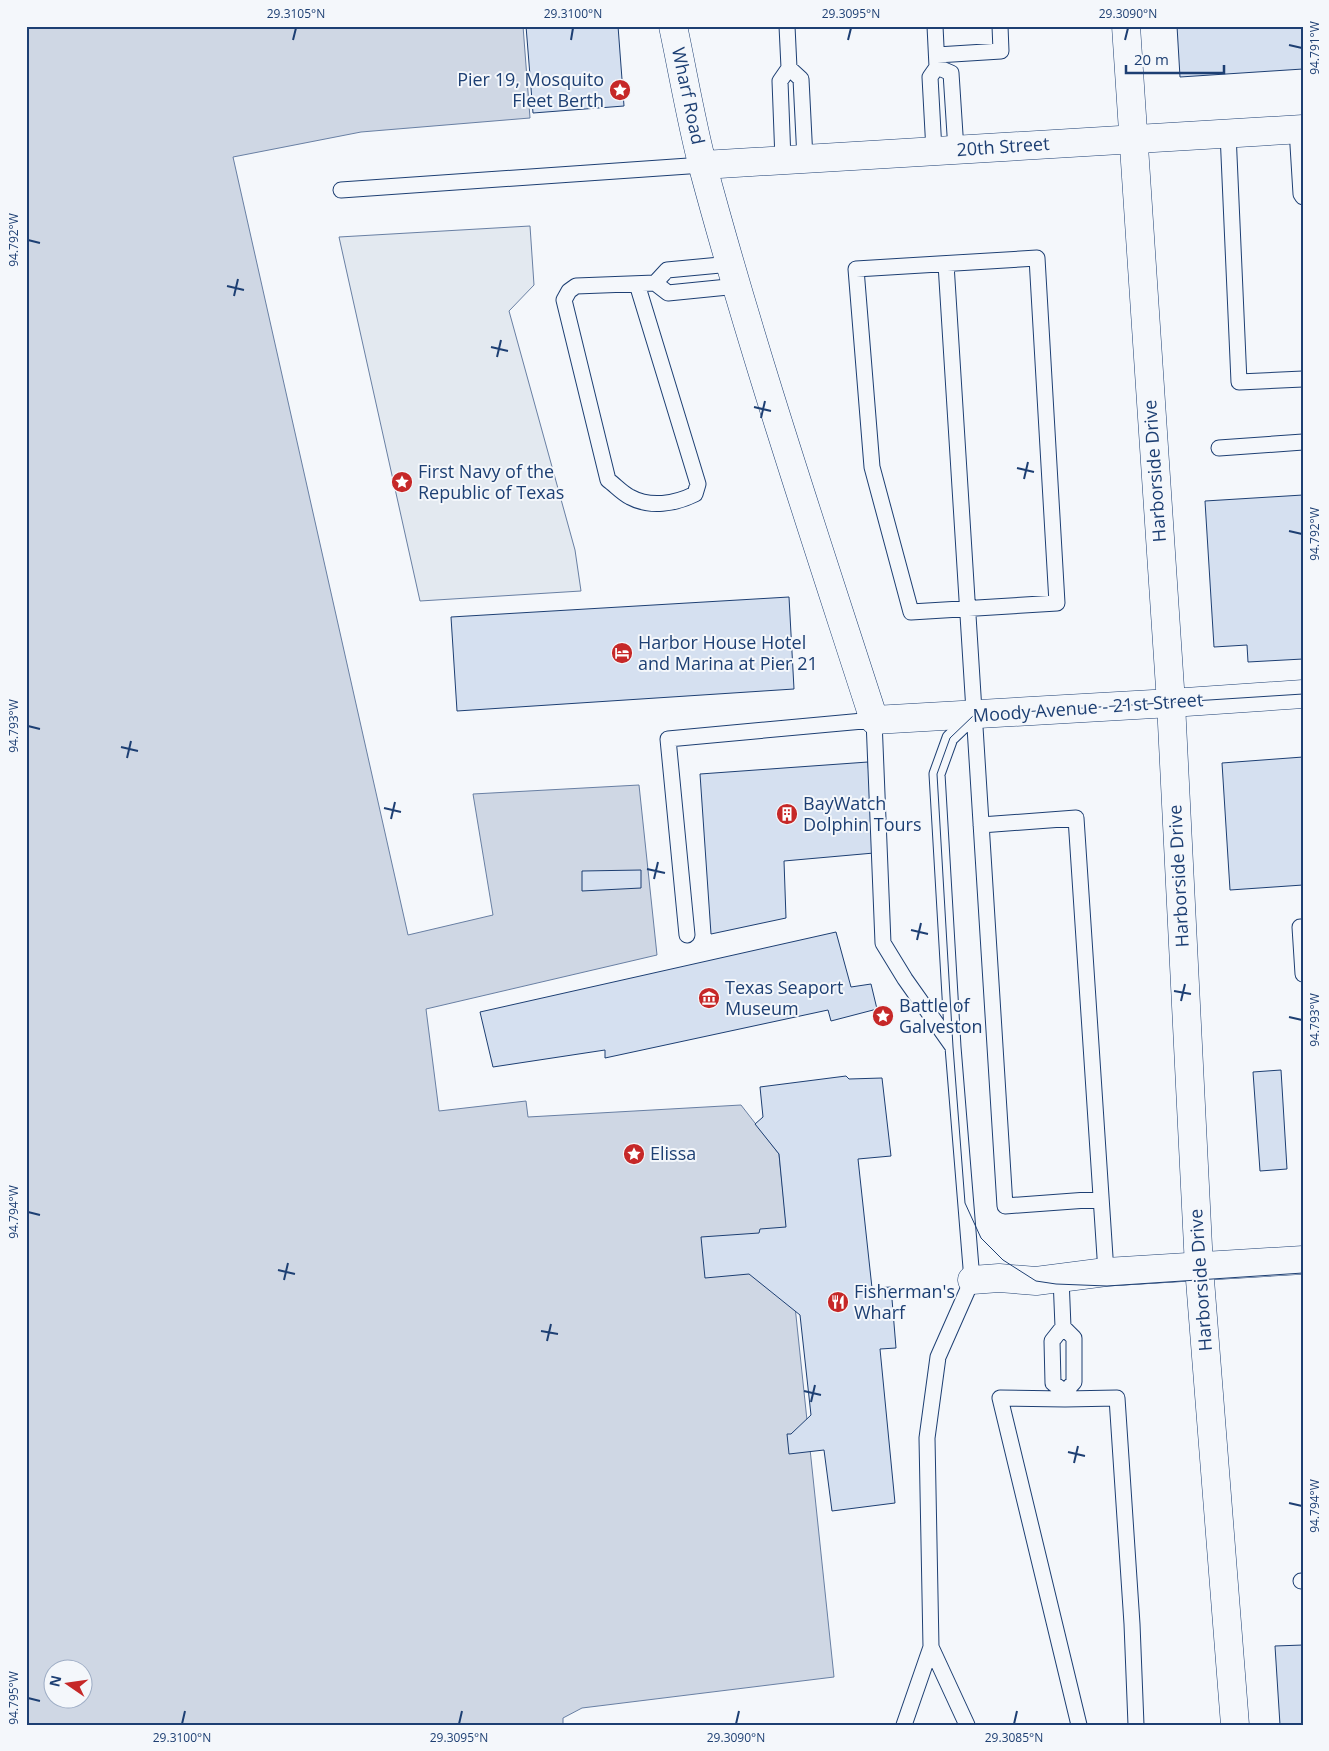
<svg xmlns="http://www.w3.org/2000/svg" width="1329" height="1751" viewBox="0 0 1329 1751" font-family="'Open Sans',sans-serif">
	<rect width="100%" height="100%" fill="#f4f7fb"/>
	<path fill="#e3e9f0" stroke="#687fa3" d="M530 226 534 285 509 311 575 550 581 591 420 601 339 237Z"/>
	<path fill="#cfd7e4" stroke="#687fa3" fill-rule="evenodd" d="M26 26H523L530 118 361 132 233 157 408 935 493 915 473 794 639 785 657 955 426 1009 439 1111 526 1101 528 1117 741 1105 779 1154 834 1677 582 1708 563 1718V1725H26ZM52 1668H82V1698H52Z"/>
	<path fill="#d5e0f0" stroke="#1d3f73" d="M526 26H618L624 106 533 113Z
		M1177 26H1303V69L1180 77Z
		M1303 495V659L1248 662 1247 645 1214 647 1205 501Z
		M789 597 794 689 457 711 451 617Z
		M1303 757V885L1230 890 1222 763Z
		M868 762 874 853 784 861 786 918 711 934 700 774Z
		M641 870V888L582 891V871Z
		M836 932 851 987 871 984 877 1009 831 1021 828 1010 605 1058V1050L493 1067 480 1012Z
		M1281 1070 1287 1169 1260 1171 1253 1072Z
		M846 1076 849 1079 882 1078 891 1156 858 1159 872 1288 891 1287 896 1348 880 1349 895 1503 832 1511 824 1450 789 1454 787 1434H791L811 1415 800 1315 749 1274 705 1278 701 1237 759 1233 760 1229 786 1227 779 1154 755 1124 763 1117 760 1087Z
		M1303 1645V1725H1280L1275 1646Z"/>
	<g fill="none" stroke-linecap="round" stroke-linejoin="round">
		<g stroke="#1d3f73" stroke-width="17">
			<path id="service" d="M787 26 789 68
				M937 55 1001 51 1000 26
				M937 67 951 73 956 150
				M1297 129 1301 194 1303 197
				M1228 133 1239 382 1303 379
				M934 151 930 77 937 67 935 26
				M783 160 780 81 789 68 801 79 805 159
				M341 190 703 165
				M1037 258 1057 603 911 612 872 467 856 269Z
				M731 264 667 270 655 283 668 293 738 286
				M946 264 1005 1206 1101 1199
				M637 284 698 484 695 494C675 504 650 508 630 497 622 493 615 485 608 480L564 300 569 291 576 286 655 283
				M1219 448 1303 442
				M981 825 1076 818 1106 1272
				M1303 927H1300L1303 974
				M687 935 668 739 874 720 883 943 905 979 953 1047 972 1280 938 1357 927 1438 931 1647 904 1725
				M953 1047 937 774 950 738 973 716
				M1061 1278 1063 1327 1052 1341 1053 1383 1065 1392
				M1063 1327 1074 1338V1382L1065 1392V1399
				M1301 1581H1303
				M931 1647 967 1725
				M1079 1725 1000 1398 1065 1399 1117 1398 1132 1624 1136 1725"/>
		</g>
		<g stroke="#1d3f73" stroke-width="29">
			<path id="minor" d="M673 26C683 73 691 121 703 167 753 353 815 537 874 720L1171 703
				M703 165 1303 129
				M972 1280 999 1278 1036 1281 1106 1272 1303 1260"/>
		</g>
		<g stroke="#1d3f73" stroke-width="29">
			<path id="secondary" d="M1171 703 1303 694"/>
		</g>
		<g stroke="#1d3f73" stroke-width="29">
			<path id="primary" d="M1126 26 1171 703 1199 1267 1235 1725"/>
		</g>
		<use href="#service" stroke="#f4f7fb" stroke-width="15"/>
		<use href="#minor" stroke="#f4f7fb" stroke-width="28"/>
		<use href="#secondary" stroke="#f4f7fb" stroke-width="28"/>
		<use href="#primary" stroke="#f4f7fb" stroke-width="28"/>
		<path stroke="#1d3f73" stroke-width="1" d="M1303 694 974 715 950 738 937 774 953 1047 965 1203 981 1238 1003 1260 1036 1281 1056 1284 1107 1286 1303 1273"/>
	</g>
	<path fill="none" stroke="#1d3f73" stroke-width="2" d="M293 40 296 28M571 40 573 28M848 40 851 28M1125 40 1128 28M1289 45 1302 48M28 240 40 243M227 286 244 290M234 296 238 279M491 347 508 351M497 357 501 340M754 407 771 411M761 418 765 401M1017 468 1034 472M1024 479 1028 462M1289 531 1302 534M28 726 40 729M121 747 138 751M127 758 131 741M384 808 401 812M391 819 395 802M647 869 665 873M654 879 658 862M911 930 928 934M917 940 921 923M1174 991 1191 994M1181 1001 1185 984M1289 1017 1302 1020M28 1212 40 1215M278 1270 295 1274M284 1280 288 1263M541 1331 558 1334M547 1341 551 1324M804 1391 821 1395M811 1402 815 1385M1068 1452 1085 1456M1074 1463 1078 1446M1289 1503 1302 1506M28 1698 40 1701M182 1724 185 1711M459 1724 462 1711M736 1724 739 1711M1014 1724 1017 1711"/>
	<defs>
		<g id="sight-disc" transform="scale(1.125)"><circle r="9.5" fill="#c62828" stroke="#f4f7fb"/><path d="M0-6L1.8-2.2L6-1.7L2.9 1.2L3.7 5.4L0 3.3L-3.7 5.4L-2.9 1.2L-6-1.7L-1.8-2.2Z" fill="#fff"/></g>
		<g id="hotel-disc" transform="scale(1.125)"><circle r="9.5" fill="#c62828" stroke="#f4f7fb"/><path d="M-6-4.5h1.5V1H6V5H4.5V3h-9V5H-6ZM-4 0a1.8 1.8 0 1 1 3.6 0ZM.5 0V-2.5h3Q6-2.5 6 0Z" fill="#fff"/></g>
		<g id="building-disc" transform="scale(1.125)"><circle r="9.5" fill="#c62828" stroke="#f4f7fb"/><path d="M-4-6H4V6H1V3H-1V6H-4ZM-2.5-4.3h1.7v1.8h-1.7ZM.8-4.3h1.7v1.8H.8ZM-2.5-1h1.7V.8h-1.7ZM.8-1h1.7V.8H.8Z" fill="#fff"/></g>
		<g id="museum-disc" transform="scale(1.125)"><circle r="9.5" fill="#c62828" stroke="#f4f7fb"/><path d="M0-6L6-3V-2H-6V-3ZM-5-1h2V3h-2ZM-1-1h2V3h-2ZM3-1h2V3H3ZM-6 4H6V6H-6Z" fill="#fff"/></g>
		<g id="restaurant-disc" transform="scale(1.125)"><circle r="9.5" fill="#c62828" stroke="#f4f7fb"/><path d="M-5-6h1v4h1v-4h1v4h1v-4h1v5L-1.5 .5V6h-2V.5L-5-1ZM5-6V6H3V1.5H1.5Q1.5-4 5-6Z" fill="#fff"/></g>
	</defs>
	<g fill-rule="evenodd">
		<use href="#sight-disc" x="620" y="90"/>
		<use href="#sight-disc" x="402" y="482"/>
		<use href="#hotel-disc" x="622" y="653"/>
		<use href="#building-disc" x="787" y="814"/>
		<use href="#museum-disc" x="709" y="998"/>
		<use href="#sight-disc" x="883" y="1016"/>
		<use href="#sight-disc" x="634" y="1154"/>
		<use href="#restaurant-disc" x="838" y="1302"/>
	</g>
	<g text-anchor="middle" stroke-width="4" stroke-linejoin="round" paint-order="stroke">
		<g font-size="18" fill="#1d3f73" stroke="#f4f7fb" text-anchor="start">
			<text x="604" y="86" text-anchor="end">Pier 19, Mosquito<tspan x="604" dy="21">Fleet Berth</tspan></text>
			<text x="418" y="478">First Navy of the<tspan x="418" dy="21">Republic of Texas</tspan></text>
			<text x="638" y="649">Harbor House Hotel<tspan x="638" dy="21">and Marina at Pier 21</tspan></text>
			<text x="803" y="810">BayWatch<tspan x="803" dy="21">Dolphin Tours</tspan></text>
			<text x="725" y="994">Texas Seaport<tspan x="725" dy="21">Museum</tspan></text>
			<text x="899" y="1012">Battle of<tspan x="899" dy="21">Galveston</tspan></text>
			<text x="650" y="1160">Elissa</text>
			<text x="854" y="1298">Fisherman's<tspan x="854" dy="21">Wharf</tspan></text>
		</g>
		<g font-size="18" fill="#1d3f73" stroke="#f4f7fb">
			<text transform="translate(688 96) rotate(78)" y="6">Wharf Road</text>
			<text transform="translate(1003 147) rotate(-4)" y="6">20th Street</text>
			<text transform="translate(1155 471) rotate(-94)" y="6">Harborside Drive</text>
			<text transform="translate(1088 708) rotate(-4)" y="6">Moody Avenue - 21st Street</text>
			<text transform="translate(1179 876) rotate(-93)" y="6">Harborside Drive</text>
			<text transform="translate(1201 1280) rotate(-94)" y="6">Harborside Drive</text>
		</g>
	</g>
	<rect width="1329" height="1751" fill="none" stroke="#f4f7fb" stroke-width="55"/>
	<g transform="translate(68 1684) rotate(283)"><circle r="24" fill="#f4f7fb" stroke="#9eadc5"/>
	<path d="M0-4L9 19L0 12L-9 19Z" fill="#c62828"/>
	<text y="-8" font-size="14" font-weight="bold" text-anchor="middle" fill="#1d3f73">N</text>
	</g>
	<path d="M1126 65v8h98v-8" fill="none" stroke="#1d3f73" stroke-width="2.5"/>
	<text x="1134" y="65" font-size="15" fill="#1d3f73" stroke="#f4f7fb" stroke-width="4" paint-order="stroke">20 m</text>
	<rect x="28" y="28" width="1274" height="1696" fill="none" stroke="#1d3f73" stroke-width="2"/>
	<g font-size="12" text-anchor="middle" fill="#1d3f73">
		<text x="296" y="18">29.3105°N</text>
		<text x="573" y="18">29.3100°N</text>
		<text x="851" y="18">29.3095°N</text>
		<text x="1128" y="18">29.3090°N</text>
		<text transform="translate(1315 48) rotate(-90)" y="4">94.791°W</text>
		<text transform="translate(14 240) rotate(-90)" y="4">94.792°W</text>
		<text transform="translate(1315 534) rotate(-90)" y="4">94.792°W</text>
		<text transform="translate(14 726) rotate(-90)" y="4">94.793°W</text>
		<text transform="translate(1315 1020) rotate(-90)" y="4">94.793°W</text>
		<text transform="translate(14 1212) rotate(-90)" y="4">94.794°W</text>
		<text transform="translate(1315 1506) rotate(-90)" y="4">94.794°W</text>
		<text transform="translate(14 1698) rotate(-90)" y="4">94.795°W</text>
		<text x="182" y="1742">29.3100°N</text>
		<text x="459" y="1742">29.3095°N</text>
		<text x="736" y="1742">29.3090°N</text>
		<text x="1014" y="1742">29.3085°N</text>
	</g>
</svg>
